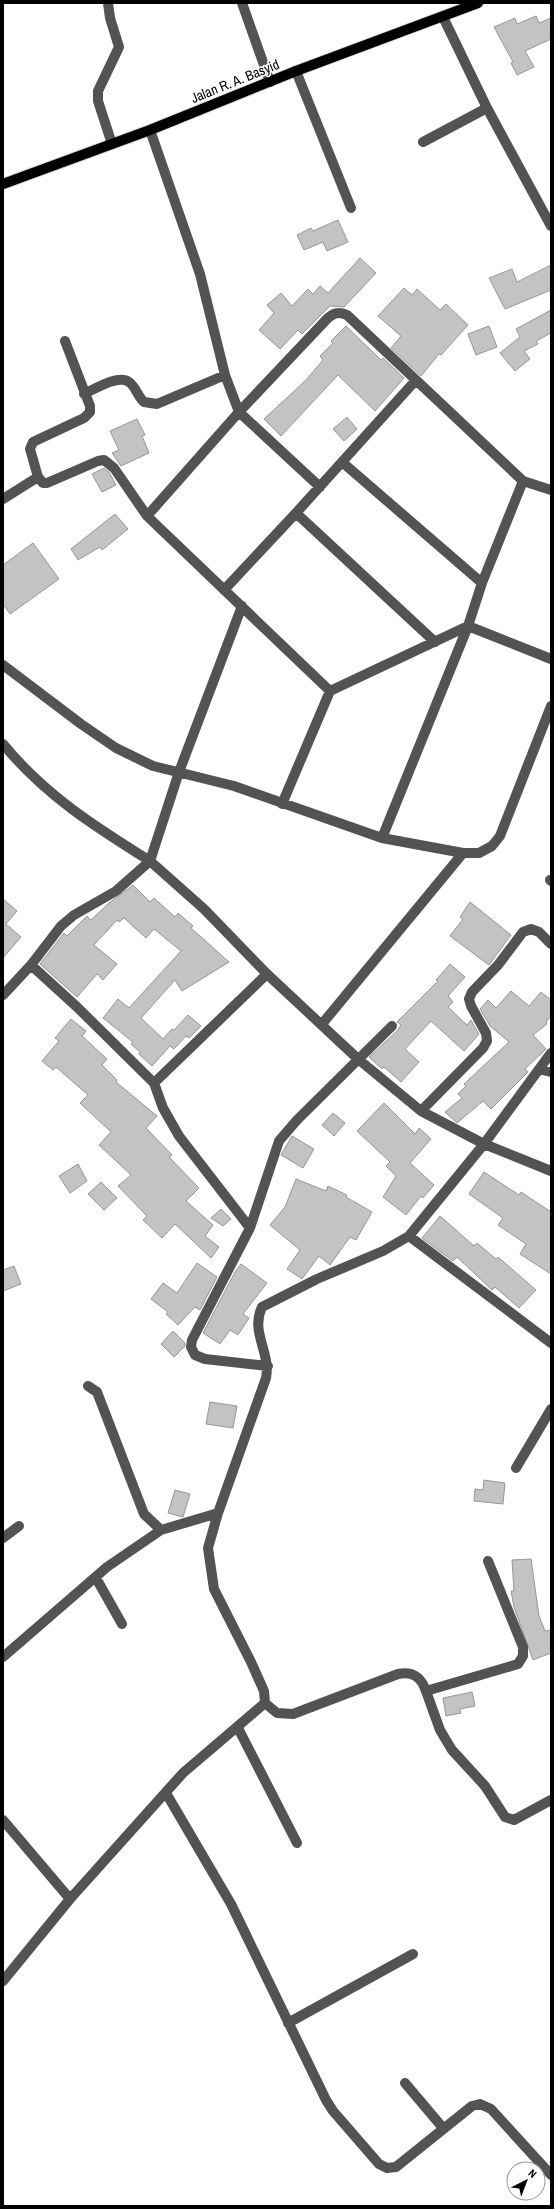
<svg xmlns="http://www.w3.org/2000/svg" width="554" height="2209" viewBox="0 0 554 2209" font-family="'Archivo Narrow',sans-serif">
	<rect width="100%" height="100%" fill="#fff"/>
	<path fill="#c3c3c3" stroke="#979797" d="M536 16 539 23 551 18V39L525 51 534 67 517 75 511 63 513 62 494 27 515 18 517 24Z
		M338 220 348 242 327 251 323 242 304 250 297 235 311 228 313 231Z
		M360 258 376 273 344 307 330 306 302 334 298 330 280 349 259 330 274 313 267 305 281 293 292 306 308 289 313 294 320 286 328 293Z
		M551 265V290L505 309 489 278 512 269 517 282Z
		M404 288 412 295 417 289 440 310 446 304 468 325 441 355 439 354 421 376 391 348 401 336 378 316Z
		M551 310V333L536 341 538 344 524 351 530 359 515 371 500 353 520 337 516 329Z
		M346 326 381 360 383 358 404 378 375 411 338 375 281 436 264 419 305 381 323 360 320 356 333 343 331 341Z
		M489 326 497 347 476 355 468 334Z
		M347 417 357 429 344 441 333 429Z
		M137 419 145 435 142 436 149 453 121 466 112 453 119 450 110 431Z
		M104 468 109 472 116 485 102 492 92 474Z
		M115 514 128 529 102 550 100 547 78 560 71 549Z
		M33 543 59 579 10 614 3 604V565Z
		M133 885 150 902 154 898 175 917 178 913 193 926 191 928 229 962 182 991 175 980 141 1018 163 1039 172 1029 174 1030 188 1015 201 1026 189 1038 186 1036 174 1049 170 1046 152 1066 139 1054 140 1052 131 1044 133 1042 103 1018 118 999 129 1008 181 951 154 929 146 938 124 918 119 922 117 920 94 945 117 964 103 980 97 974 77 997 40 964 64 933 67 936 87 916 91 920 109 903Z
		M3 899 17 911 6 924 21 937 3 958Z
		M470 902 511 935 489 965 450 936 463 919 460 917Z
		M450 964 465 977 448 996 453 1002 448 1007 467 1025 471 1020 479 1034 464 1051 431 1021 405 1049 419 1062 401 1082 384 1067 382 1069 369 1057 397 1031 401 1025 397 1022 438 981 436 980Z
		M511 991 529 1006 541 992 551 1000V1016L546 1022 547 1024 533 1035 546 1049 525 1069 528 1072 491 1109 483 1101 457 1123 445 1112 462 1098 458 1094 466 1086 464 1084 509 1042 490 1026 480 1009 488 1000 496 1008Z
		M71 1019 86 1031 82 1036 107 1059 102 1065 117 1080 116 1082 157 1116 146 1128 172 1155 169 1157 199 1188 186 1201 213 1225 205 1236 219 1247 211 1258 175 1224 162 1238 143 1220 147 1216 118 1186 131 1175 99 1145 111 1132 80 1103 88 1095 56 1067 53 1070 42 1061 59 1041 55 1038Z
		M384 1103 415 1134 419 1128 431 1139 410 1163 434 1185 423 1198 421 1196 406 1215 383 1197 396 1176 386 1166 390 1162 357 1131Z
		M333 1113 345 1123 334 1136 322 1125Z
		M292 1136 314 1149 303 1168 281 1155Z
		M78 1164 87 1181 70 1193 59 1176Z
		M484 1172 519 1195 521 1192 551 1212V1274L520 1254 526 1244 498 1225 503 1218 469 1194Z
		M296 1179 326 1191 328 1186 347 1195 346 1197 372 1212 356 1240 350 1237 330 1265 319 1256 302 1279 287 1269 300 1250 270 1225 285 1207Z
		M101 1182 117 1198 104 1210 88 1194Z
		M221 1209 231 1219 223 1226 211 1218Z
		M440 1216 474 1246 477 1243 496 1259 498 1257 536 1290 519 1308 495 1287 492 1290 457 1257 453 1261 422 1238Z
		M197 1263 217 1277 200 1310 195 1307 178 1325 166 1314 168 1312 151 1299 163 1283 177 1293Z
		M241 1264 267 1283 243 1314 249 1318 238 1335 230 1330 220 1344 203 1333 235 1272Z
		M14 1266 21 1284 3 1291V1270Z
		M173 1331 185 1343V1346L174 1357 161 1344Z
		M210 1402 237 1406 233 1428 206 1424Z
		M484 1480 505 1483 503 1504 474 1501 475 1489 483 1490Z
		M175 1490 190 1494 183 1517 168 1513Z
		M531 1559 539 1616 545 1631 551 1630V1653L533 1660 514 1607 511 1591H514L512 1560Z
		M472 1692 475 1706 460 1709 461 1713 446 1716 443 1698Z"/>
	<g fill="none" stroke-linecap="round" stroke-linejoin="round">
		<g stroke="#dbdbdb" stroke-width="12">
			<path id="major" d="M3 184 150 130 296 71 478 3"/>
		</g>
		<path stroke="#535353" stroke-width="10" d="M108 3 110 18 119 47 98 91V101L112 144
			M242 3 270 82
			M443 17 487 108 551 226
			M296 71 351 208
			M150 130 200 274 225 375 239 412 147 516 330 691 468 626 551 659
			M423 142 487 108
			M84 394C95 389 118 374 129 382 136 387 138 397 144 402L157 404 225 375
			M342 462 482 583
			M38 477 30 449 33 442 84 418 90 412V406L65 341
			M320 487 239 412 326 320C333 313 338 311 347 315L523 481 551 490
			M3 499 38 477 43 483H47L98 461 104 460 114 468 147 516
			M296 513 435 642
			M224 590 296 513 416 380
			M242 606 179 772 150 861 204 909 267 974 358 1059 421 1111 484 1144 551 1171
			M3 665 81 724 116 748 153 766 234 786 382 838 463 853H479L492 846 500 836 551 706
			M3 744C45 795 94 826 150 861L116 891 74 915 61 926 31 965 3 995
			M282 804 330 691
			M382 838 468 626 482 583 523 481
			M550 880 551 881
			M31 965 77 1007 154 1083 163 1108 179 1136 250 1228
			M322 1024 463 853
			M539 1069 551 1072
			M154 1083 267 974
			M421 1111 483 1048 487 1041 486 1033 471 1006 469 999 472 992 498 965 523 932 531 929 539 932 551 944
			M409 1236 551 1343
			M268 1366 205 1359 195 1355 191 1347 192 1340 250 1228 279 1141 297 1120 392 1026
			M88 1386 97 1392 144 1514 161 1530
			M516 1468 551 1409
			M3 1538 19 1526
			M96 1578 122 1624
			M3 1657 107 1567 161 1530 218 1513
			M426 1691 440 1730 452 1750 485 1786 505 1817 514 1820 551 1800
			M265 1703 277 1713 293 1714 398 1674C413 1671 421 1677 426 1691L518 1664 523 1656V1647L488 1561
			M238 1728 297 1843
			M166 1793 231 1904 326 2100 333 2111 379 2164 387 2168 396 2167 472 2106 480 2104 491 2109 551 2175
			M3 1820 70 1899
			M3 1981 70 1899 183 1773 265 1703 264 1691 251 1662 214 1589 208 1548 218 1513 266 1378C271 1352 250 1332 262 1307L317 1279 383 1251 409 1236 484 1144 551 1053
			M288 2023 413 1954
			M405 2083 443 2128"/>
		<use href="#major" stroke="#000" stroke-width="10"/>
	</g>
	<g text-anchor="middle" stroke-width="3" stroke-linejoin="round" paint-order="stroke">
		<g font-size="14" fill="#000" stroke="#fff">
			<text transform="translate(235 81) rotate(-22)" y="5">Jalan R. A. Basyid</text>
		</g>
	</g>
	<rect width="554" height="2209" fill="none" stroke="#000000" stroke-width="8"/>
	<g transform="translate(526 2181) rotate(42)"><circle r="19" fill="#ffffff" stroke="#999999"/>
	<path d="M0-3L7 15L0 10L-7 15Z" fill="#000000"/>
	<text y="-6" font-size="11" font-weight="bold" text-anchor="middle" fill="#000000">N</text>
	</g>
</svg>
